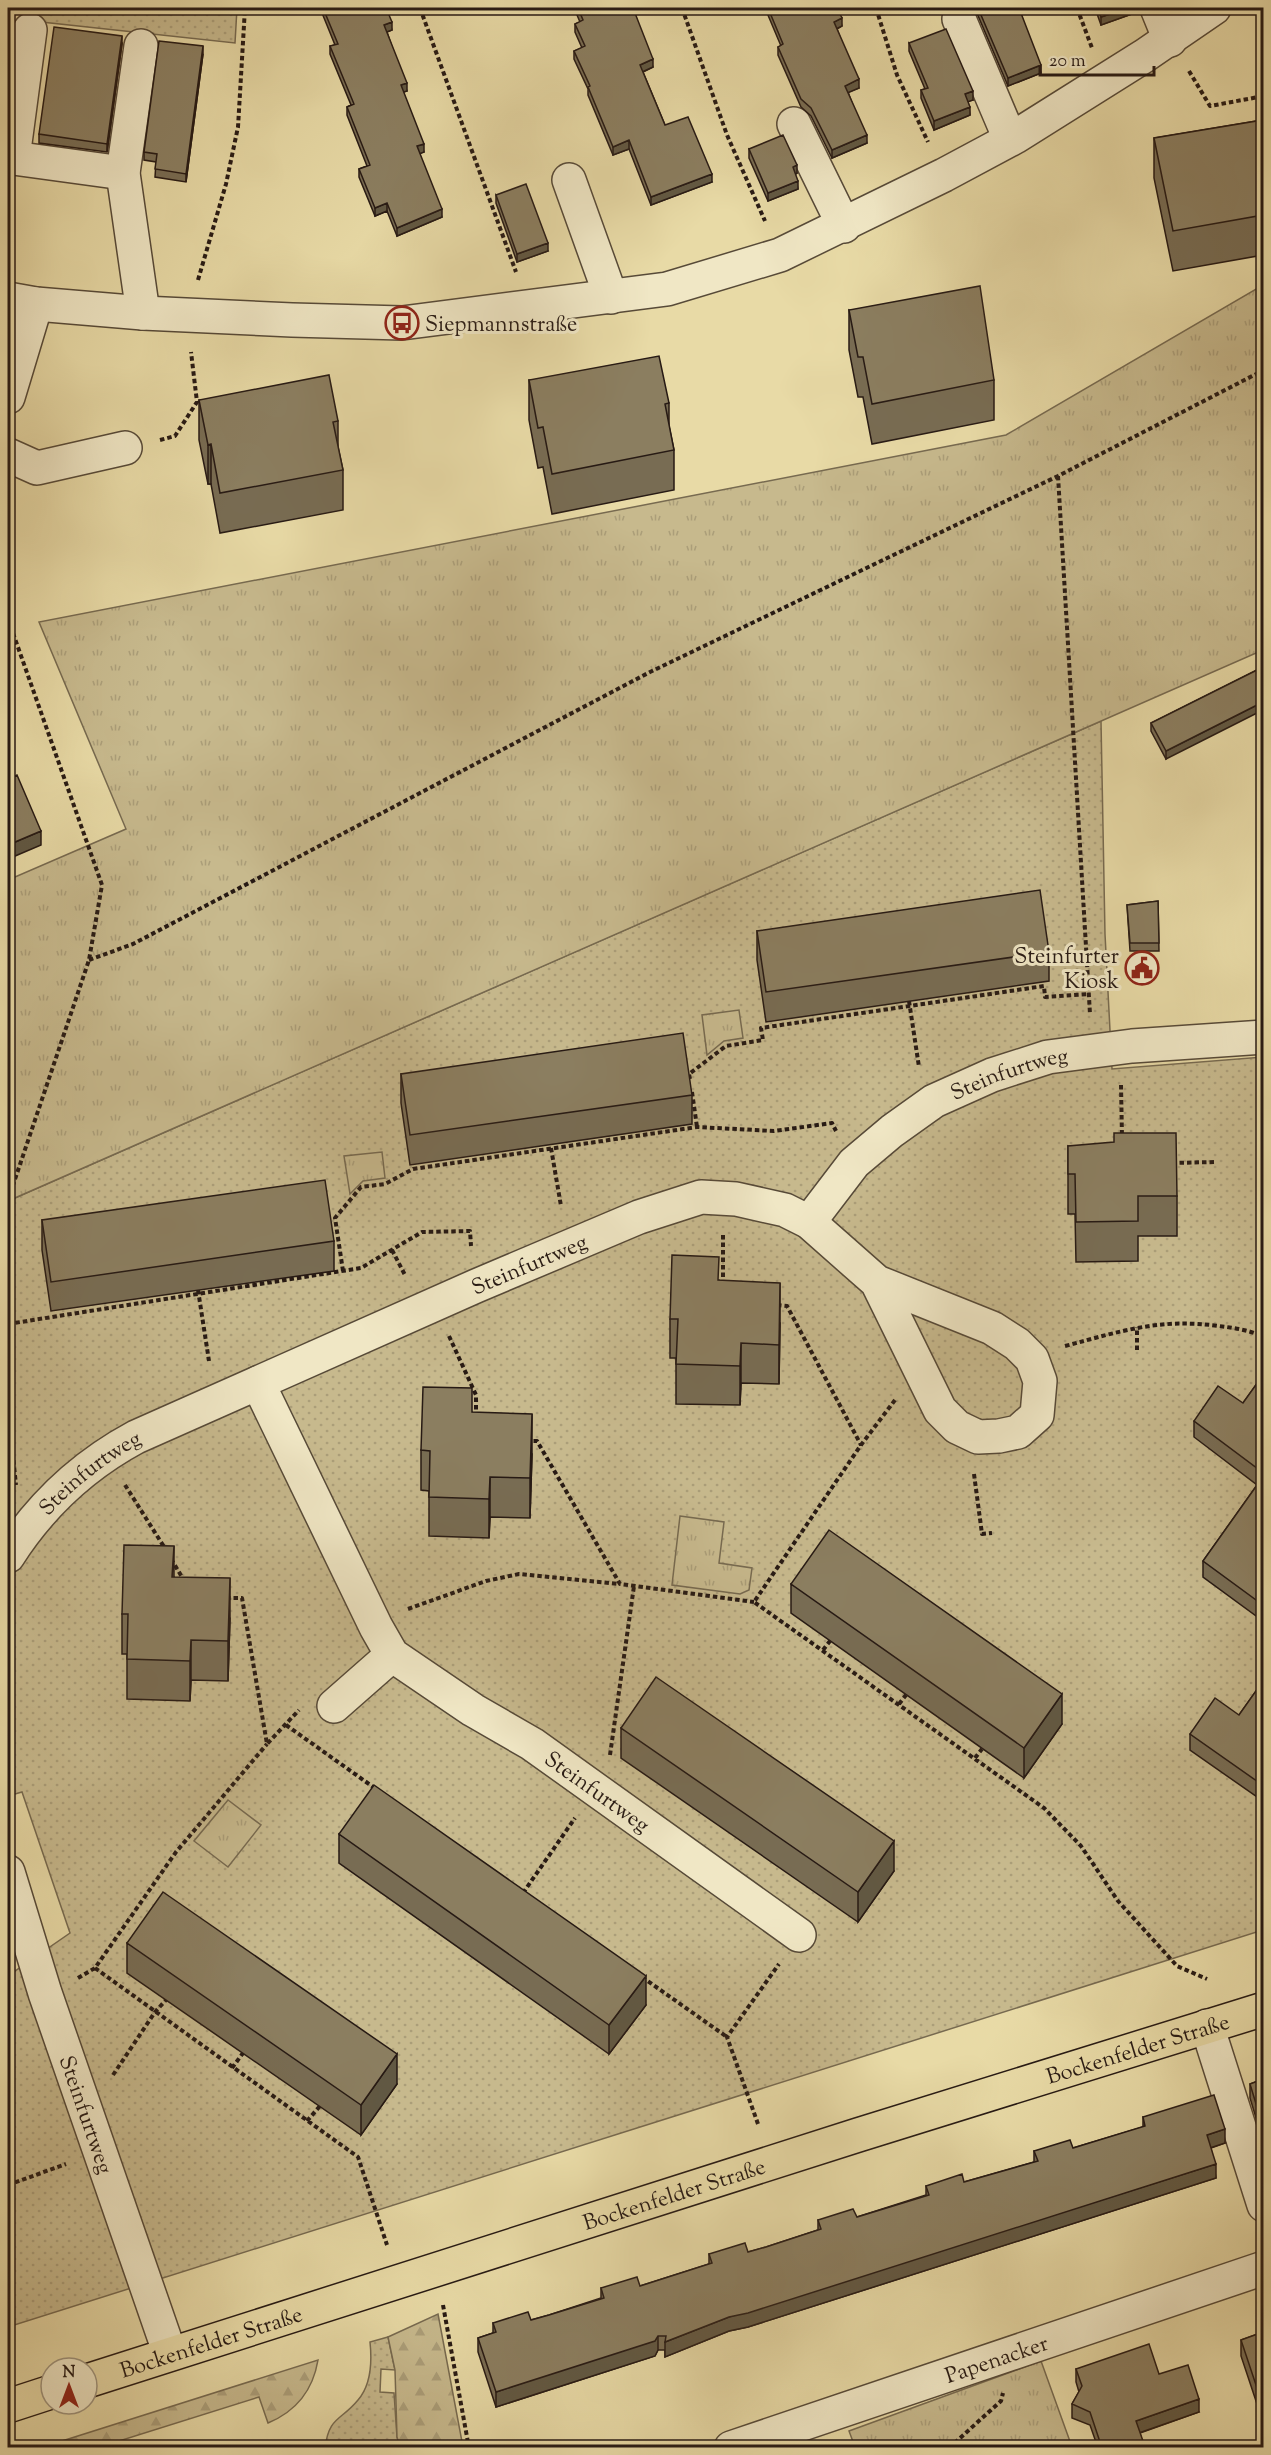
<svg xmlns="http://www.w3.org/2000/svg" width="1271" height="2455" viewBox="0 0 1271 2455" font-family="'Sorts Mill Goudy',serif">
	<defs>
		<pattern id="grass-dots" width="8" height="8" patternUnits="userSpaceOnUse" patternTransform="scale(1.5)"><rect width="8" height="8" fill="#c7b98d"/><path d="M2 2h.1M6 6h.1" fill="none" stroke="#ab9e79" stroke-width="1.8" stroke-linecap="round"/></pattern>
		<pattern id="forest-firs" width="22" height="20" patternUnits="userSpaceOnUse" patternTransform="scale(1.5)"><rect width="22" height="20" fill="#c7b98d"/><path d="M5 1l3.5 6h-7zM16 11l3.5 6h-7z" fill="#ab9e79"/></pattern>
		<pattern id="park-tufts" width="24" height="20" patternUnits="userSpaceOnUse" patternTransform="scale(1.5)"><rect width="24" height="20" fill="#c7b98d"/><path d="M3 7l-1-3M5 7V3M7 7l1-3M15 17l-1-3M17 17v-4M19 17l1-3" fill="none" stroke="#ab9e79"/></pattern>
	</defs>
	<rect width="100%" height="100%" fill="#e8daa6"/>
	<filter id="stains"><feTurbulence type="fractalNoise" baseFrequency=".00333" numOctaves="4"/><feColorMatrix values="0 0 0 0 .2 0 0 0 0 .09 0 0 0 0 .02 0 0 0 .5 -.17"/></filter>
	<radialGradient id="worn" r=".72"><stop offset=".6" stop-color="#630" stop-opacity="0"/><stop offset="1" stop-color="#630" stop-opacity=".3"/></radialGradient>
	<path fill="url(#grass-dots)" stroke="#776a50" stroke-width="1.5" d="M21 8H237L235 43 23 20Z
		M1101 721 1105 934 1112 1069 1263 1057V1930L8 2327V1976L70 1933 22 1792 8 1796V1201Z
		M388 2337 395 2370 381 2369 380 2392 394 2393 397 2437 400 2447 325 2448C329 2416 341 2421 358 2400 371 2385 372 2361 370 2342Z"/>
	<path fill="url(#forest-firs)" stroke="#776a50" stroke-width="1.5" d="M438 2314 463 2447H400L397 2437 395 2370 388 2337Z
		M318 2360C313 2390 297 2411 268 2423L259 2397 100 2447H43Z"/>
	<path fill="url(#park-tufts)" stroke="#776a50" stroke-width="1.5" d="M1263 285V650L8 1201V880L126 829 39 622 1006 435Z
		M739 1010 743 1038 724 1041 707 1055 702 1015Z
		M382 1152 385 1178 363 1181 350 1194 344 1156Z
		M680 1516 724 1522 719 1563 752 1568 749 1590 740 1594 672 1585Z
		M228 1800 261 1825 228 1867 194 1841Z
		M1041 2361 1072 2447H855L849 2431Z"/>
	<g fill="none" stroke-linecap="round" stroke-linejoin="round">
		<g stroke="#574a38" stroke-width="36">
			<g id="minor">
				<path d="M1157 8 1170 40"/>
				<path d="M959 19 1010 139"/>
				<path d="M30 30 13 158 123 173"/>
				<path d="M141 46 123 173 143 313"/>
				<path d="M794 124 844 226"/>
				<path d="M569 180 611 297"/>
				<path d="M8 299 36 304 143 313 292 320 402 323 667 289 780 255 944 175 1015 137 1144 56 1214 8"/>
				<path d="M8 397 36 304"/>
				<path d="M8 455 37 468 125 448"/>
				<path id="s1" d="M809 1222 854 1163 892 1131 934 1101 992 1075 1048 1057 1132 1046 1264 1037"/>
				<path id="s2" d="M258 1383 376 1627 392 1655 473 1710 532 1744 799 1935"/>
				<path id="s3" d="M8 1556C40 1506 84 1465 136 1437L476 1286 639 1217 701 1197 736 1199 785 1210 809 1222 877 1282 992 1328 1017 1344 1032 1359 1040 1381 1037 1415 1018 1432 999 1436 978 1437 957 1427 940 1410 877 1282"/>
				<path d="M334 1706 392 1655"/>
				<path id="s4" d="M8 1872 45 1993 170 2354"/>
				<path d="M1207 2026 1264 2205"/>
				<path id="s5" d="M731 2448 1264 2268"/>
			</g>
		</g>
		<g stroke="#271a14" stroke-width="36">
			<g id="major">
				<path id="s6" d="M87 2381 858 2135 1264 2009"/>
				<path d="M8 2406 51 2392"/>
			</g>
		</g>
		<path stroke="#271a14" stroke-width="4" stroke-dasharray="4.5 3" stroke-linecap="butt" d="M420 8 516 272
			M682 8 727 135 765 221
			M876 8 897 75 928 142
			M1077 8 1092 48
			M1189 71 1210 106 1264 96
			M198 280 226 184 238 127 245 8
			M160 440 175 436 197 402 191 352
			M1058 476 1090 1014
			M8 619 102 885 89 960 8 1200
			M89 960 133 944 650 672 1058 476 1264 370
			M909 1001 919 1067
			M690 1079 689 1074 726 1046 763 1040 761 1028 1044 986 1045 997 1089 994
			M1121 1085 1122 1137
			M692 1092 697 1127
			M551 1148 561 1206
			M1172 1163 1215 1162
			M723 1235V1285
			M392 1250 405 1275
			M343 1271 335 1218 361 1187 385 1184 413 1169 697 1127 774 1131 832 1123 836 1131
			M198 1290 209 1361
			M777 1305 787 1306 861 1445
			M8 1324 361 1268 422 1232 470 1231 471 1246
			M449 1336 476 1395V1415
			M1065 1346C1122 1331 1159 1318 1219 1326 1234 1328 1250 1330 1264 1337
			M1137 1350V1327
			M895 1400 861 1445 754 1602 1044 1808 1081 1846 1118 1901 1177 1966 1207 1979
			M8 1408 16 1485
			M526 1441H537L620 1584 754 1602
			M974 1474 982 1534 992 1533
			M125 1485 166 1550
			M171 1559 182 1577V1581
			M226 1598H242L267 1744 299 1710
			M408 1609 486 1581 519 1574 620 1584
			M823 1650 830 1641
			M899 1704 906 1695
			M286 1725 376 1789
			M610 1755 634 1586
			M975 1758 982 1749
			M523 1893 575 1818
			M95 1968 358 2157 387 2245
			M642 1977 727 2037
			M78 1978 95 1968 176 1852 267 1744
			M232 2068 243 2053
			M113 2075 155 2012 166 2000
			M307 2121 320 2106
			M758 2124 727 2037 779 1964
			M8 2185 66 2164
			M443 2305 469 2448
			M949 2448 1001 2401 1003 2393"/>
		<use href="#minor" stroke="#f0e7c5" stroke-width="33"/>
		<use href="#major" stroke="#e8daa6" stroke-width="33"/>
	</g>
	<path fill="#786c53" stroke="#271a14" stroke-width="1.5" d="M320 8H386L392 30 387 32 407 91 403 92 424 152 419 153 442 217 397 236 387 211 375 216 359 177V169L367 166 347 115V107L351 105 330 54V46L335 45Z
		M574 8H633L653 67 643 72 665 125 712 182 651 205 629 149 613 155 588 95V89L574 59V51L582 48 575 32V24L580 22Z
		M765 8H837L842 26 837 29 859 88 848 92 867 143 832 158 811 116 801 107 778 55V47L781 46Z
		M973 8H1019L1041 73 1008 86 976 11Z
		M1095 8H1132V14L1101 25Z
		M909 43 973 100 968 101 970 115 934 130 921 98V90L925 89 909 51Z
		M122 44 107 152 39 143V134Z
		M203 54 186 182 155 177 156 162 144 160V152Z
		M1263 120V255L1173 271 1154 178V138Z
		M749 149 797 173 795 174 798 189 768 201 749 158Z
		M496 195 548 251 517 262 496 203Z
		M849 310 994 380V420L872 444 863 397H858L849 350Z
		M529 380 669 403V426L674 450V490L552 514 543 467 538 468 529 420Z
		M199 400 338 421V447L343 470V510L220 533 211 484H208L199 440Z
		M1263 667 1166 759 1151 731V723Z
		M1263 791V841L1262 808V792Z
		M1158 901 1159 951H1130L1127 905Z
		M757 931 1049 952V981L766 1022 757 960Z
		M401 1074 692 1095V1124L410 1165 401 1103Z
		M1068 1146 1177 1196V1236H1138V1261L1076 1262 1075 1214H1068Z
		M42 1220 334 1241V1271L51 1311 42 1250Z
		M719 1280 780 1323 779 1384 741 1383 740 1405 676 1404V1358H670V1319Z
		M1263 1375V1621L1203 1577V1561L1257 1485 1194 1437V1421L1243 1403Z
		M472 1412 532 1454 530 1518 490 1517 489 1538 429 1536V1491L421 1490V1450Z
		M174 1577 230 1618 228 1681 191 1680 190 1701 127 1699V1654H122V1614Z
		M791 1584 1062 1724 1024 1778 791 1613Z
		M1263 1681V1810L1257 1806V1797L1190 1750V1734L1239 1715Z
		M621 1728 894 1871 858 1922 621 1758Z
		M339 1834 646 2005 609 2054 339 1863Z
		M127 1943 397 2084 361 2135 127 1973Z
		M1263 2079 1260 2131 1250 2098V2084Z
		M1143 2117 1225 2143 1211 2148 1216 2178 748 2327 729 2331 665 2357V2350H658L655 2356 496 2407 478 2352V2338L493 2333V2323L531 2320 549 2315 601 2298V2288L640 2286 709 2264V2254L748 2252 766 2247 818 2230V2220L857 2217 926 2195V2186L964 2182 1034 2162V2151L1073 2148 1143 2127Z
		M1263 2332 1259 2410 1241 2356V2340Z
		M1076 2369 1159 2374 1199 2412 1140 2433 1143 2448H1098L1090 2425 1072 2418V2404L1079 2392 1076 2382Z"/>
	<path fill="#615843" stroke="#271a14" stroke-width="1.5" d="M1128 8H1132V14L1101 25V17Z
		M842 18V26L834 30V22Z
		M392 22V30L384 33V25Z
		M122 36V44L107 152V144Z
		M203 46V54L186 182V174Z
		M653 59V67L640 73V65Z
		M1041 65V73L1008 86V78Z
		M859 79V88L845 94V86Z
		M407 83V91L401 93V85Z
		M973 91V100L965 103V94Z
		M970 107V115L934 130V121Z
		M867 135V143L832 158V150Z
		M629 140V149L613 155V147Z
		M424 144V152L417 155V146Z
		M797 165V173L793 176V167Z
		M712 174V182L651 205V197Z
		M798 181V189L768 201V193Z
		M387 203V211L375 216V208Z
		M442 209V217L397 236V228Z
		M548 243V251L517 262V254Z
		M211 444V484H208V445Z
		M1263 702V710L1166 759V751Z
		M41 831V845L8 859V845Z
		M780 1283V1323L779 1384V1345Z
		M741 1343V1383L740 1405V1366Z
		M532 1414V1454L530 1518V1478Z
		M490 1477V1517L489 1538V1499Z
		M174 1546V1586L172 1577Z
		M230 1578V1618L228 1681V1641Z
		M191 1640V1680L190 1701V1661Z
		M1062 1694V1724L1024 1778V1748Z
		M894 1841V1871L858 1922V1892Z
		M646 1976V2005L609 2054V2025Z
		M397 2054V2084L361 2135V2105Z
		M1263 2115V2130L1260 2131V2117Z
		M1225 2129V2143L1207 2149V2135Z
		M1216 2164V2178L748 2327 729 2331 665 2357V2342L729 2317Z
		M658 2336V2350L655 2356 496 2407V2392Z
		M1263 2392V2408L1259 2410V2394Z
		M1199 2399V2412L1136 2434V2421Z
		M1143 2441V2448H1124Z"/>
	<path fill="#8b7e60" stroke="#271a14" stroke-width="1.5" d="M323 8H386L392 22 384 25 407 83 401 85 424 144 417 146 442 209 397 228 387 203 375 208 359 169 370 165 347 107 354 104 330 46 338 44Z
		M578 8H633L653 59 640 65 665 125 688 117 712 174 651 197 629 140 613 147 588 87 590 86 574 51 585 46 575 24 583 20Z
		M768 8H837L842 18 834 22 859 79 845 86 867 135 832 150 811 108 801 99 778 47 783 44Z
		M978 8H1019L1041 65 1008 78Z
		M1098 8H1128L1101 17Z
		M54 27 122 36 107 144 39 134Z
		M946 29 973 91 965 94 970 107 934 121 921 90 928 88 909 43Z
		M159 41 203 46 186 174 155 169 157 154 144 152Z
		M1263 120V215L1173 231 1154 138Z
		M783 135 797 165 793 167 798 181 768 193 749 149Z
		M526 184 548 243 517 254 496 195Z
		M980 286 994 380 872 404 863 357H858L849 310Z
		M659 356 669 403 665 404 674 450 552 474 543 427 538 428 529 380Z
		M329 375 338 421 333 422 343 470 220 493 211 444 208 445 199 400Z
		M1263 667V702L1166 751 1151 723Z
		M17 775 41 831 8 845V778V779Z
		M1263 791V825L1262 792Z
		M1040 890 1049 952 766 992 757 931Z
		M1158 901 1159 943H1130L1127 905Z
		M683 1033 692 1095 410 1135 401 1074Z
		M1114 1133H1176L1177 1196H1138V1221L1076 1222 1075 1174H1068V1146L1114 1142Z
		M325 1180 334 1241 51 1282 42 1220Z
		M672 1255 719 1257 718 1280 780 1283 779 1345 741 1343 740 1366 676 1364 678 1319H670Z
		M1263 1375V1605L1203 1561 1260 1481 1257 1479 1262 1472 1194 1421 1218 1386 1243 1403Z
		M423 1387 472 1388V1412L532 1414 530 1478 490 1477 489 1499 429 1497 430 1451 421 1450Z
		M829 1530 1062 1694 1024 1748 791 1584Z
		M124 1545 174 1546 172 1577 230 1578 228 1641 191 1640 190 1661 127 1659 128 1614H122Z
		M656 1677 894 1841 858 1892 621 1728Z
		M1263 1681V1794L1257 1790 1261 1784 1190 1734 1215 1698 1239 1715Z
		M374 1785 646 1976 609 2025 339 1834Z
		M163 1892 397 2054 361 2105 127 1943Z
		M1263 2079V2115L1260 2117 1250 2084Z
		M1214 2095 1225 2129 1207 2135 1216 2164 748 2313 729 2317 665 2342 666 2336H658L655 2341 496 2392 478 2338 496 2332 493 2323 528 2312 531 2320 549 2315 604 2298 601 2288 637 2277 640 2286 712 2263 709 2254 745 2243 748 2252 766 2247 821 2229 818 2220 853 2209 857 2217 929 2195 926 2186 962 2174 964 2182 1038 2161 1034 2151 1070 2140 1073 2148 1145 2126 1143 2117Z
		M1263 2332V2392L1259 2394 1241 2340Z
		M1149 2344 1159 2374 1188 2365 1199 2399 1136 2421 1143 2441 1124 2448H1102L1090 2412 1072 2404 1082 2386 1076 2369Z
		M248 2444 255 2448H246Z"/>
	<defs>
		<g id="bus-ring" transform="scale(1.725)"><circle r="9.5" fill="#f0e7c5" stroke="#8f2418" stroke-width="1.5"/><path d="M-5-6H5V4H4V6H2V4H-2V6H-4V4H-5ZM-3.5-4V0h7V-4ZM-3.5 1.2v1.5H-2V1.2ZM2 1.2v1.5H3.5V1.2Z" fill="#8f2418"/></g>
		<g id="civic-ring" transform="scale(1.725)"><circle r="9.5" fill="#f0e7c5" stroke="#8f2418" stroke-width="1.5"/><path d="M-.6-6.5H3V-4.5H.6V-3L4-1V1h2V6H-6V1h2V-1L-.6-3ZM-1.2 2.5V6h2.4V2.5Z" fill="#8f2418"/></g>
	</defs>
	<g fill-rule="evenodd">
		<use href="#bus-ring" x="402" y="323"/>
		<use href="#civic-ring" x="1142" y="968"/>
	</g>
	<g text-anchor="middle" stroke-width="6" stroke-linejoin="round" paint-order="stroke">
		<g font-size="22" fill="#271a14" stroke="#f0e7c5" text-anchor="start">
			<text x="425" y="331">Siepmannstraße</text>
			<text x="1119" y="963" text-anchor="end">Steinfurter<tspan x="1119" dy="25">Kiosk</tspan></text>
		</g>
		<g font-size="22" fill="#271a14" stroke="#f0e7c5">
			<text dy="8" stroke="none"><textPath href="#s1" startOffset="256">Steinfurtweg</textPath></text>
			<text dy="8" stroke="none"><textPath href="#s3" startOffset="606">Steinfurtweg</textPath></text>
			<text dy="8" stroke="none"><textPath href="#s3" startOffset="118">Steinfurtweg</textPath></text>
			<text dy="8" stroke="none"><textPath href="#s2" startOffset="550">Steinfurtweg</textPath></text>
			<text dy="8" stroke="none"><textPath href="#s6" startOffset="1102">Bockenfelder Straße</textPath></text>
			<text dy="8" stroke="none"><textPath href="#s4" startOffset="255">Steinfurtweg</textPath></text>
			<text dy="8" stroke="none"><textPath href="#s6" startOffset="616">Bockenfelder Straße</textPath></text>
			<text dy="8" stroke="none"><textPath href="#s6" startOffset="130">Bockenfelder Straße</textPath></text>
			<text dy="8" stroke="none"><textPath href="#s5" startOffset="280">Papenacker</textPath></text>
		</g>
	</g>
	<rect width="1271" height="2455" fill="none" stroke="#e8daa6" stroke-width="30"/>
	<rect x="9" y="9" width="1253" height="2437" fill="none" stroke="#271a14" stroke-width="3"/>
	<rect x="15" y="15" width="1241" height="2425" fill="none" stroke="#271a14" stroke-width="1.5"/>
	<g transform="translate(69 2386)"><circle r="28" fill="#f0e7c5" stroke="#a0957e" stroke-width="1.5"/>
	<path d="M0-4.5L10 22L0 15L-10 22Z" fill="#8f2418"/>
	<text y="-9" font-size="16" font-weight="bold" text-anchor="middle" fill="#271a14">N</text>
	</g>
	<path d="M1040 66v9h114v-9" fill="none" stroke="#271a14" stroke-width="3"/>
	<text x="1049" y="66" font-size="18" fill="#271a14" stroke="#f0e7c5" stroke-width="4.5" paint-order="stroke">20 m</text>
	<rect width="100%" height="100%" filter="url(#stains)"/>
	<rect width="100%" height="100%" fill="url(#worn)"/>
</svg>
